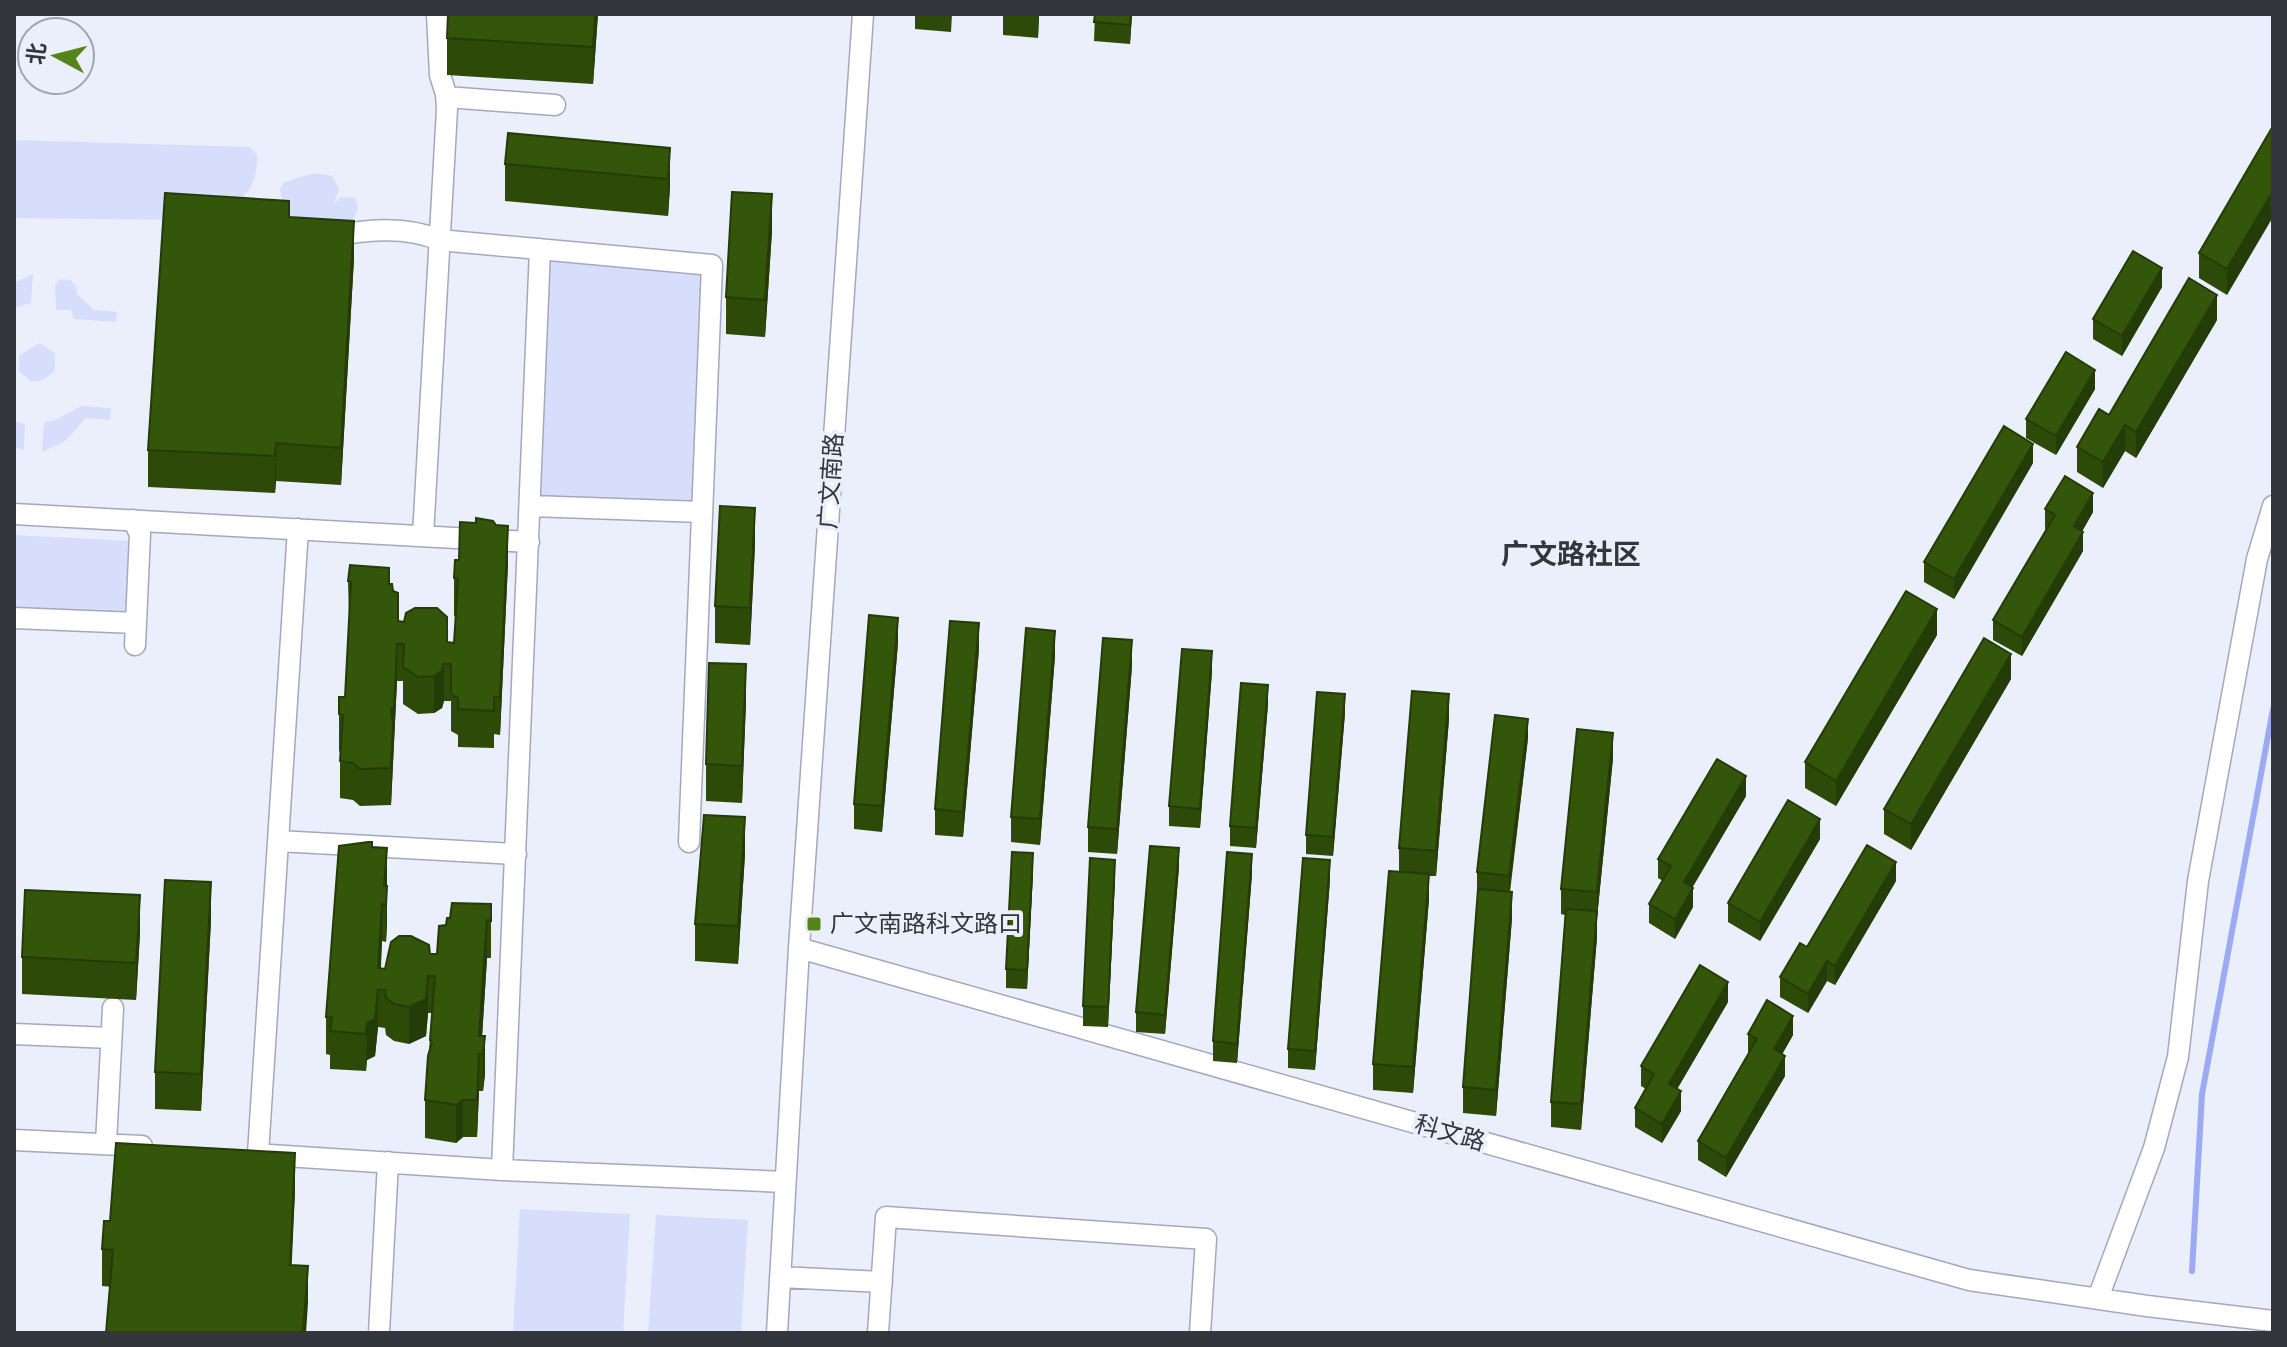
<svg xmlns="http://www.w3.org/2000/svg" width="2287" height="1347" viewBox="0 0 2287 1347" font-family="Commissioner,'Noto Sans SC',sans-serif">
	<rect width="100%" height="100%" fill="#ebeefb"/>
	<path fill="#d7defc" d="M14 140 250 147 257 155C257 171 255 186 242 198L285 207 280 190 283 183C300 177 314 170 332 176L339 188 334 204 341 197 355 198 358 208 353 221 348 222 14 218Z
		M546 258 704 273 696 503 547 499 537 492Z
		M33 274 31 303 14 308V283Z
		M60 279 70 280 76 286 77 294 94 310 117 312 116 322 74 319 71 310H56L55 285Z
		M39 343 55 353V371L43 380 32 382 19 372V356Z
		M81 406 111 408 110 420 86 418 65 441 42 452 44 423 58 419Z
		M14 421 25 424 24 450 14 447Z
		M14 535 133 541 130 616 14 613Z
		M520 1209 630 1214 623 1333H513Z
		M656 1215 748 1220 741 1333H648Z"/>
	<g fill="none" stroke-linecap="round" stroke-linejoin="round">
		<path stroke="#9ca9f3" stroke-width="6" d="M2192 1271 2202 1094 2273 709"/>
		<g stroke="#a4a8bd" stroke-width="23">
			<path id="minor" d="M446 97 555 105
				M328 237C363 230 405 225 439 240L712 265 689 842
				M531 506 702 512
				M14 514 529 542
				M133 520 140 534 135 645
				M423 536 447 109 446 94 440 75 437 14
				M14 618 136 623
				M278 841 516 854
				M799 948 1969 1280 2147 1306 2273 1321
				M14 1034 111 1038
				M14 1140 142 1146
				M106 1144 113 1008
				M258 1154 298 529
				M270 1155 502 1170 785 1182
				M502 1170 540 249
				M780 1277 882 1282
				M2098 1298 2154 1148 2178 1057 2198 881 2257 559 2273 506
				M379 1333 388 1162
				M777 1333 799 948 863 14
				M878 1333 886 1217 1206 1239 1200 1333"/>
		</g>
		<use href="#minor" stroke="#fff" stroke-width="20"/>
	</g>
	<path fill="#2d4a09" d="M598 14 593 84 447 75V38Z
		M915 14H952L951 32 915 29Z
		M1003 14H1039L1038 38 1003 35Z
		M1095 14H1132L1130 44 1094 41Z
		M2273 126 2227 295 2199 278V253Z
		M670 148V186L668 216 505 201V164Z
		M289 217 354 258 341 485 276 481 275 493 148 487V450Z
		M772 231 765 337 726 334V297Z
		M2162 287 2122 356 2093 339V319Z
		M2217 320 2136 458 2125 451 2103 488 2077 472V447L2109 415Z
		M2095 389 2056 455 2026 438V419Z
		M2033 463 1954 599 1924 582V562Z
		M2045 509 2093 512 2082 531 2083 551 2022 656 1993 640V620L2047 530 2045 529Z
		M755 545 750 645 715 643V606Z
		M508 563 500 735 494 734V748L458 747V735L451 731V701H444L442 708 434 713 418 714 403 704V681H397L391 805 360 806 353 800 340 798V752L339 751V714L345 697 349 618 348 581 389 584 398 621 447 642 454 643 456 616H454V578Z
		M1937 635 1836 806 1805 788V762Z
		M898 643 882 832 854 829V804Z
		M979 649 963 837 935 835V809Z
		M1055 656 1040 845 1011 842V817Z
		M1132 666 1117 854 1088 852V827Z
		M1212 671 1200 828 1169 826V806Z
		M2011 679 1911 850 1884 834V809Z
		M746 701 742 803 706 801V764Z
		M1268 704 1256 848 1230 846V826Z
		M1345 713 1333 856 1306 854V835Z
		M1449 719 1436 876H1429V899L1413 1093 1373 1090V1064L1399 871V848Z
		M1528 738 1510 892 1512 918 1496 1116 1463 1113V1087L1478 892H1477V872Z
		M1613 758 1597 918V937L1581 1130 1551 1127V1102L1565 915 1561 914V889Z
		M1746 796 1692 887 1693 907 1675 939 1649 923V904L1663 881 1658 878V859Z
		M1820 839 1760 941 1728 922V903Z
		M372 847 387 848V923L386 942 382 941 381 968 385 969 430 954H437L446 925 450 918 491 904V958H487L482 1036H485V1074L483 1091H479L477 1137H463L456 1143 425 1138V1100L432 1013H428L426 1036 409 1044 394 1041 386 1035 385 1028 378 1027 375 1056 367 1060 366 1071 330 1069V1055L326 1054V1017Z
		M745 854 738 964 695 961V924Z
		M1179 867 1165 1034 1136 1032V1012Z
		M1033 873 1027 989 1006 988V969Z
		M1252 874 1237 1063 1213 1061V1041Z
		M1115 879 1108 1027 1083 1026V1006Z
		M1330 880 1315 1070 1288 1068V1049Z
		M1896 881 1835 985 1827 981 1808 1013 1780 997V977Z
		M211 920 201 1111 155 1109V1072Z
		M140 933 136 1000 22 994V957Z
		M1728 1002 1677 1089 1681 1111 1662 1143 1635 1127V1108L1646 1089 1641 1086V1066Z
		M1748 1034 1793 1035 1782 1054 1785 1076 1726 1177 1698 1160V1141L1749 1054 1748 1053Z
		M295 1191 291 1265 308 1303 102 1286V1249L110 1221Z"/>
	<path fill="#243c08" d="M595 14H598L593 84V47Z
		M1038 14H1039L1038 38Z
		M1131 14H1132L1130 44V25Z
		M670 148V186L668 216V179Z
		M2273 191V217L2227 295V269Z
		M772 194V231L765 337V300Z
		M354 221V258L341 485V448Z
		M2162 268V287L2122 356V336Z
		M2217 295V320L2136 458V432Z
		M2095 370V389L2056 455V436Z
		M2125 425V451L2103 488V462Z
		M276 443V481L275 493V456Z
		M2033 444V463L1954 599V579Z
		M2093 493V512L2074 546V526Z
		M755 508V545L750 645V608Z
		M508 526V563L500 735V697Z
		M2083 532V551L2022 656V637Z
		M1937 609V635L1836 806V781Z
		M898 618V643L882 832V806Z
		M979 623V649L963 837V812Z
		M1055 631V656L1040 845V819Z
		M1132 640V666L1117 854V829Z
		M397 644V681L391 805V709Z
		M1212 651V671L1200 828V809Z
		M2011 654V679L1911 850V824Z
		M444 664V701L442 708 434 713V676Z
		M746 664V701L742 803V766Z
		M1268 685V704L1256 848V828Z
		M1345 694V713L1333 856V837Z
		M1449 694V719L1436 876V851Z
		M1528 719V738L1509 896V876Z
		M1613 733V758L1597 918V892Z
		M1746 776V796L1684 902V882Z
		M745 817V854L738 964V926Z
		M1820 819V839L1760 941V922Z
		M387 848V885L385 905 384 886Z
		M1179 848V867L1165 1034V1015Z
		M1033 853V873L1027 989V970Z
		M1252 854V874L1237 1063V1044Z
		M1115 860V879L1108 1027V1007Z
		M1330 860V880L1315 1070V1051Z
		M1896 862V881L1835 985V966Z
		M1429 874V899L1413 1093V1067Z
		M211 882V920L201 1111V1074Z
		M387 886V923L386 942V905Z
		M1693 888V907L1675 939V919Z
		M1512 892V918L1496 1116V1090Z
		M140 895V933L136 1000V963Z
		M382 904V941L379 990 378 968Z
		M1597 911V937L1581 1130V1104Z
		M487 920V958L481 1054 479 1036Z
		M1827 961V981L1808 1013V994Z
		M428 976V1013L426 1036 409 1044V1007Z
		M1728 982V1002L1669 1103V1084Z
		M378 990V1027L375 1056 367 1060 366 1071 367 1023Z
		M1793 1016V1035L1774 1069V1049Z
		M485 1036V1074L483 1091V1054Z
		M479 1054V1091L477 1137V1100Z
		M1785 1056V1076L1726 1177V1158Z
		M1681 1091V1111L1662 1143V1124Z
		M463 1100V1137L456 1143V1105Z
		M295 1153V1191L290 1303V1265Z
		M308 1266V1303L306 1333H303Z"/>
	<path fill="#34560b" stroke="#243c08" stroke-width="2" d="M448 14H595L593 47 447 38Z
		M1095 14H1131L1130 25 1094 22Z
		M2273 126V191L2227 269 2199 253Z
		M508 133 670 148 668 179 505 164Z
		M732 192 772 194 765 300 726 297Z
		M165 193 289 201V217L354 221 341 448 276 443 275 456 148 450Z
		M2133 251 2162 268 2122 336 2093 319Z
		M2189 278 2217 295 2136 432 2125 425 2103 462 2077 447 2099 409 2109 415Z
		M2066 352 2095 370 2056 436 2026 419Z
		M2004 426 2033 444 1954 579 1924 562Z
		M2065 476 2093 493 2074 526 2083 532 2022 637 1993 620 2055 515 2045 509Z
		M720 506 755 508 750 608 715 606Z
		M476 518 493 521 496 525 508 526 500 697H494V711L458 709V698L451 694V664H444L442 671 434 676 418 677 403 667 404 644H397L394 707 391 709 393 723 391 768 360 769 353 763 340 761 343 715 339 714V697H345L351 582 348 581 350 565 389 568V584H392L393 591 398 593V621L404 622 406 613 415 608H437L447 617V642L454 643 458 579 454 578 455 560H459L460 522 476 523Z
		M1906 591 1937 609 1836 781 1805 762Z
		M869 615 898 618 882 806 854 804Z
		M950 621 979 623 963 812 935 809Z
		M1026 628 1055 631 1040 819 1011 817Z
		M1103 638 1132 640 1117 829 1088 827Z
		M1984 638 2011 654 1911 824 1884 809Z
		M1182 649 1212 651 1200 809 1169 806Z
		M709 663 746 664 742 766 706 764Z
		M1241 683 1268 685 1256 828 1230 826Z
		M1412 691 1449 694 1436 851 1399 848Z
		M1317 692 1345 694 1333 837 1306 835Z
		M1495 715 1528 719 1509 876 1477 872Z
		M1577 729 1613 733 1597 892 1561 889Z
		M1717 759 1746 776 1684 882 1693 888 1675 919 1649 904 1671 866 1658 859Z
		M1788 800 1820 819 1760 922 1728 903Z
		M704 815 745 817 738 926 695 924Z
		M368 842H372V847L387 848 384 886H387L386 905 382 904 378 968 385 969 391 942 399 936H411L429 945 430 954H437L439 926 446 925 447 918H450L452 903 491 904V921L487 920 479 1036H485L483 1054H479L477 1100H463L456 1105 425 1100 428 1056 432 1042 430 1040 435 976H428L426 999 409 1007 394 1004 386 998 385 990H378L375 1019 367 1023 366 1034 330 1031 332 1017H326L339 846Z
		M1867 845 1896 862 1835 966 1827 961 1808 994 1780 977 1800 943 1807 947Z
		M1150 846 1179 848 1165 1015 1136 1012Z
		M1012 852 1033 853 1027 970 1006 969Z
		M1227 852 1252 854 1237 1044 1213 1041Z
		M1090 858 1115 860 1108 1007 1083 1006Z
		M1303 858 1330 860 1315 1051 1288 1049Z
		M1389 871 1429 874 1413 1067 1373 1064Z
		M165 880 211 882 201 1074 155 1072Z
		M1478 889 1512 892 1496 1090 1463 1087Z
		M25 890 140 895 136 963 22 957Z
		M1566 909 1597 911 1581 1104 1551 1102Z
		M1700 965 1728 982 1669 1084 1681 1091 1662 1124 1635 1108 1654 1074 1641 1066Z
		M1767 1000 1793 1016 1774 1049 1785 1056 1726 1158 1698 1141 1757 1039 1748 1034Z
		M116 1143 295 1153 290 1265 308 1266 303 1333H106L113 1250 102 1249 104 1221H110Z"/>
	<rect fill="#53851a" stroke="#ebeefb" stroke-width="3" x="806" y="916" width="16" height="16" rx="4"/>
	<g text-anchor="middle" stroke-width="8" stroke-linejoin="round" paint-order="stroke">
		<g font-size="24" fill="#34363e" stroke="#ebeefb">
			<text transform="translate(831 481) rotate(-86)" y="8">广文南路</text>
			<text transform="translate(1450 1133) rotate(16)" y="8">科文路</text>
		</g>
		<g font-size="24" fill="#34363e" stroke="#ebeefb" text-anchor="start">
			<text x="830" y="932">广文南路科文路口</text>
		</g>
		<g font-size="28" font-weight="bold" fill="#34363e" stroke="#ebeefb">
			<text x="1571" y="564">广文路社区</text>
		</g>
	</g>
	<rect width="2287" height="1347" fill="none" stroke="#34363e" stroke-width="32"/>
	<g transform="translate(56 56) rotate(277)"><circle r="38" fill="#ebeefb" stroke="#a2a4af" stroke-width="2"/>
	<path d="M0-6L14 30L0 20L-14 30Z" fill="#53851a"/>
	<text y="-12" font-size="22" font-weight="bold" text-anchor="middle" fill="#34363e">北</text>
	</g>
</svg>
